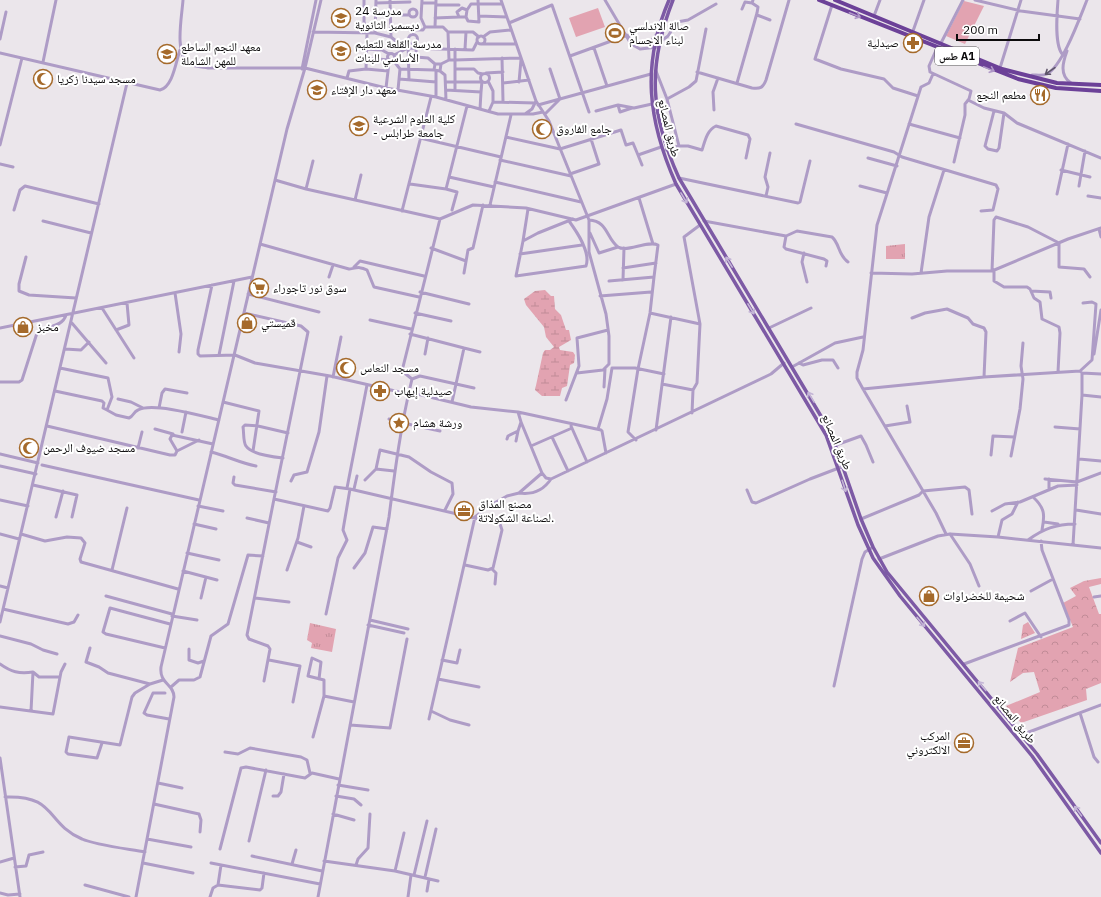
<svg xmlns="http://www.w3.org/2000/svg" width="1101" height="897" viewBox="0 0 1101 897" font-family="'IBM Plex Sans','Noto Naskh Arabic',sans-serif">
	<defs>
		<pattern id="grass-tufts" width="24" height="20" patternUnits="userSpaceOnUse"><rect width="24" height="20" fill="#e2a3b1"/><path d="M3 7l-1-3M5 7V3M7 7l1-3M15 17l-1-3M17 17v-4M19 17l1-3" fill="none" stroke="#c18b97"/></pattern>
		<pattern id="wetland-marsh" width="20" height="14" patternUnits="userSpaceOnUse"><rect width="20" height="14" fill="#e2a3b1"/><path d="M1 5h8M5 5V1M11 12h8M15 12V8" fill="none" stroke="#c18b97"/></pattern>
		<pattern id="park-crowns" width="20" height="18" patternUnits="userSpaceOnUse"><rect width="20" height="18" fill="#e2a3b1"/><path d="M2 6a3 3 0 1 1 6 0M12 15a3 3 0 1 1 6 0" fill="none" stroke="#c18b97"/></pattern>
	</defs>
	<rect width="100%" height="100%" fill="#ebe6eb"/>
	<path fill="url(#grass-tufts)" d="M905 244V259H886V246Z
		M310 623 336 629 332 652 311 648 312 643 307 640Z"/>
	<path fill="url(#wetland-marsh)" d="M545 290 551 296H554L555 309 561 315 566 330H569L571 340 559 347 560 350 573 352 575 355 574 363 570 365 567 386 562 388 560 396H542L535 390 543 353 545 350H550L554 347 546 337 544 327 526 305 524 299 535 291Z"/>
	<path fill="url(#park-crowns)" d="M1101 578V584L1089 587 1099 614H1101V683L1086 689 1087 700 1021 723 1006 706 1040 692 1034 672 1023 673 1010 682 1018 648 1073 627 1063 603 1076 596 1070 588 1084 581Z
		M1028 622 1035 633 1021 639 1023 625Z"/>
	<path fill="#e2a3b1" d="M964 1 984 6 965 44 946 36Z
		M598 8 605 27 576 37 569 18Z"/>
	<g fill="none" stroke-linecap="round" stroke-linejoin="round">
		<path stroke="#ae9cc6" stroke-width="3" d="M183 0C182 16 174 54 189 64 195 67 202 67 208 68H305L386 88 436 97 498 114H525L532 109 536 101
			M390 0 391 37
			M422 0 421 18 425 27
			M501 0 536 101 549 121 589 220V252L606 314 609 336V364L603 370 577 373
			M605 0 631 44 640 49 658 47
			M975 0 1021 11 1080 19
			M1058 0C1057 13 1054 46 1063 55
			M376 3 410 2
			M422 3H436
			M436 5H459
			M832 5 815 59 841 69 884 79 893 88 918 96
			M409 13a4 4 0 1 1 8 0a4 4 0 1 1-8 0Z
			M742 9 745 2 752 3
			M467 10 471 4H502
			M376 15H409
			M757 15 770 20
			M479 16 507 17
			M874 16 880 0
			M466 17H459L457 12 462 8 467 10 466 17 468 21 479 22 478 0
			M435 18 459 17
			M509 23 552 5 589 112
			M425 27H443L448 32H473L479 37
			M435 27 436 0
			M390 29 423 30 425 27
			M913 31 924 0
			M313 32 375 33 391 37 396 41H409
			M448 32 449 60
			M375 33 376 0
			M408.5 39a4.5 4.5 0 1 1 9 0a4.5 4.5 0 1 1-9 0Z
			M627 35C635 43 640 44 650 42L657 34
			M477 40a4 4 0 1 1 8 0a4 4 0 1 1-8 0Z
			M483 37 490 32 511 30
			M0 39 6 12
			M408 41 409 80
			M661 41 668 36 677 22 688 20 716 4
			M941 43 963 0
			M482 44H515
			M594 48 607 86
			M937 48 929 66 930 72 971 91 969 99 965 104V115L954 162
			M366 49 382 50 389 54
			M465 49 466 32
			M1067 51C1063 62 1059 75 1071 83
			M0 53 160 90C173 87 176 61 180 50
			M387.5 57a3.5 3.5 0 1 1 7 0a3.5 3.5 0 1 1-7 0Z
			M394 55 408 48 473 50 477 42
			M570 56 625 36
			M416 57 428 58 435 64
			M366 58 389 60 388 71
			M408 58 416 57V46
			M502 58 503 101
			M393 60 400 69 398 90
			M43 62 56 0
			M441 64 449 60H455V49
			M1000 68 1021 0
			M302 69 316 0
			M366 69 388 71 386 88
			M400 69 434 70
			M455 69H474L478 73 483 74
			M440 71 441 64H435L434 70 440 71 445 75 446 100
			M656 71 667 99 679 146 666 150
			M697 72 752 88C760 89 763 88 766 80L789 0
			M486 73 503 72
			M480.5 78a4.5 4.5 0 1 1 9 0a4.5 4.5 0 1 1-9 0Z
			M933 74 929 83 921 87 877 225 863 350 857 372V378L863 389 936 513 946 534
			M1032 75C1037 75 1043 76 1047 74 1063 65 1080 17 1087 0
			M347 78 349 71 366 69 367 33 364 22V0
			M399 79 436 82
			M488 81 493 91V102
			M446 82H482
			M519 82 521 60
			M503 83 529 80
			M737 83 757 13 758 7 752 3 753 0
			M446 90 481 92 480 109
			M455 90V60L520 58
			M481 92 482 81
			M436 97V71
			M667 99 689 87 696 81 706 29
			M968 100 984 108 1004 113 1017 123 1101 158
			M538 105 651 74
			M618 105 620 112 632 108
			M714 110 713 92 718 78
			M489 111 493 102 535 103
			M596 111 618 105 634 108 652 104
			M994 111 985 146 988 149 997 151 999 148 1004 113
			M657 113 669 108
			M525 114H533L543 112
			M545 114 560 99 550 69
			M796 124 894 152 902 157 996 185 998 189 993 210 981 211
			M909 124 960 138
			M506 137 560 149 621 130 626 145 633 143 638 155 661 147
			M420 138 501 157
			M0 145 22 58
			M679 146H688L702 150C705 141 707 130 716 126L748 135 750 139 746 158
			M638 155 642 165
			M868 158 897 166
			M500 160 571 176
			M0 164 13 167
			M1061 170 1090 177
			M570 174 599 164 591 139
			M449 177 494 187
			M679 178 798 203 800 202 810 161
			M275 180 306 189 440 219 473 205 526 208 576 220 676 184
			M495 182 581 202
			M410 184 446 189 467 106
			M860 186 887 193
			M1079 186 1085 151
			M306 189 313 161
			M446 189 457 192 452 210
			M1057 194 1068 144
			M766 196 768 187 765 177 770 153
			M1088 196 1101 198
			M639 198 653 244
			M355 200 361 175
			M490 205 511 115
			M14 210 20 190 25 186 99 204
			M402 211 431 97
			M589 220C608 221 606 238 618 247 627 253 647 240 658 245L654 277 609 281
			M43 221 91 233
			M569 221C577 232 591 252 586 266L516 276 523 241 538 233 573 219
			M704 221 786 236
			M1099 229 1101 237
			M590 233 599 253 618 247
			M523 241 528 209
			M260 244 349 269C356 268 360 266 367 270L374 287 419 297
			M431 248 466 261
			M804 253 802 262 807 282
			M520 254 582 245
			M26 257 19 284V291L29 295 76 298
			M826 266 827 261 824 259 786 249 784 247 786 236 797 231 832 237C840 244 838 255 848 262
			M354 267 360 261 424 276
			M623 268 656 263
			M992 271 994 220 996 217 1028 227 1059 243V267L1084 269 1090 277
			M994 271V281L1004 287H1027L1030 289 1034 298 1040 302 1042 319 1059 327 1060 333 1058 372
			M464 273 468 250 473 248 483 205
			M871 273 912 274 947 271H992L1068 239 1101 228
			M921 273 929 217 944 170
			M329 277 333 265
			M623 280 624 248
			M212 285 198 350V354L200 356 235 355 255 363 330 376 404 393 406 395
			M1031 291 1050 292 1051 298
			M420 292 469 304
			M175 293 181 334 179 352
			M248 294 319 312
			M600 296 651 292
			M102 308 134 358
			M244 313 301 326 308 332 274 499 328 511 330 508 335 487 350 489 343 530 347 540 338 558 326 614
			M415 313 451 321
			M650 313 700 324
			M912 318 925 313 947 309 968 318 973 324 984 328 986 332 984 377
			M370 320 411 329
			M71 322 106 363
			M0 328 252 277
			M769 328 811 308
			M116 330 129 325 127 303
			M410 334 464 348 456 384 420 376 412 379
			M464 348 480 352
			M65 349 81 350 89 342
			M425 354 428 338
			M1094 354 1101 310
			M219 355 234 281
			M799 363 803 365 822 360H833L838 368
			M792 367 835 343 863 337
			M60 368 108 378 112 397 107 410 116 415 129 418C134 416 133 412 138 410 153 402 202 416 219 420
			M1082 373 1101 374
			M333 377 341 337
			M0 382H19L22 380 37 333C46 325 62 328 66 315
			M662 384 693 390
			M604 387 605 369
			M863 389 984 377 1080 371 1092 360 1096 304 1092 302 1083 303
			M55 391 102 401 104 403 103 408 107 410
			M409 392 471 407 518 412 521 422 518 431 508 436 507 439
			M1082 395 1101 397
			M118 399 131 402 143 408
			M566 400 579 366 577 338 608 330
			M223 402 259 411 253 451
			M452 402 456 384 474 388
			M159 408 162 393 165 389 187 393
			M518 412 601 430 602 431 606 453
			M692 413 693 390 697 383 700 324 684 237 700 225
			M389 419 403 422
			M521 422 542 473 546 478 551 479 771 374 784 363
			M403 423 440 431
			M47 426 170 455H175L177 451 199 440
			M571 426 587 462
			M885 426 910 422 907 406
			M1055 427 1080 429
			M155 429 173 434
			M598 429 607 399 612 368H635L664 374
			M656 430 671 317
			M182 432 186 412
			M552 437 568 471
			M636 440 628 432 638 369 650 313 654 277
			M516 441 518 431
			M836 445 861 436 866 445 873 462
			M531 446 572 428
			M138 448 142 432
			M177 451 170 439 172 435 213 444
			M211 452C227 456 240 463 256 466
			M0 454 38 463
			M991 455 993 436 1014 437
			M1011 456 1020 409 1023 379 1021 366 1023 343
			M283 458C274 457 251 454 246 446 243 442 244 432 243 427L245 425 258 426 288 433
			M1079 459 1101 461
			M42 465 199 500
			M0 466 36 474
			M376 469 380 450 409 457 431 472 452 483 453 494 445 510
			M234 477 233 483 235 485 276 492
			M1045 479 1077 482 1101 473
			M1049 479V490
			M365 480 376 469 394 471
			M291 481 294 475 307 472 319 432 327 376
			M33 485 77 495 72 517
			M347 488 367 385
			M350 489 500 524 502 530 493 568 488 570 465 565
			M354 489 357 476
			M747 490 752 502 756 503 810 479 844 466
			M519 493C533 495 543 491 551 479
			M1033 497C1045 508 1045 515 1042 530
			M0 500 28 506
			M198 506 223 511
			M1076 510 1101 514
			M992 511 1005 504 1020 502 1058 486 1077 485
			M56 517 63 491
			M247 518 269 523
			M861 519 919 495 923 491 965 487 969 490 972 514
			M1044 522 1058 524
			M194 524 216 529
			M0 534 19 539
			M21 534 45 541 67 537 81 538 85 543 80 559 81 562 178 589
			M950 534 970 564 979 586
			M998 537 1002 520 1012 514 1018 502
			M1028 540C1043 529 1056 524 1075 524
			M297 542 311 547
			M1073 545 1082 395V373L1080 371
			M187 553 219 560
			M879 559 938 536 950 534 998 537 1101 548
			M354 568 365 553 373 527 387 529
			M492 569 496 573 495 584
			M112 570 127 508
			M287 570 298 538 304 506
			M183 571 217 580
			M0 586 8 588
			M1031 591 1053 579
			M106 596 172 614
			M1094 597 1101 596
			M201 598 206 577
			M255 598 289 602
			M3 609 68 624 74 622 78 615
			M172 616 197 620
			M370 620 408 629
			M1010 621 1025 613 1041 637
			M0 622 127 83
			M368 625 404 633
			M0 636 31 644 43 650 57 654
			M90 648 86 662 99 667 108 673 150 684 163 680
			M165 648 106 634 103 632 110 608 170 624
			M189 649V660L198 663 204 661
			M269 660 300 666 293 702
			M442 660 457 663 460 650
			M0 664C11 672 19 674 33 672L39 677H60
			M964 664 1069 625V620L1042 550 1041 541
			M319 679 321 662 312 658 308 676 324 680V696L354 702
			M438 679 479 687
			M264 681 270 649 268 646 249 639 247 635 274 499
			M834 686 862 559 865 552 873 547
			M171 687 179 680H194L200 677 211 636 228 624 248 555 263 556
			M165 693H153L144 713 147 715 169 719
			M0 707 53 714 61 672 65 664
			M31 711 33 672
			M431 711 450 720 469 725
			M1080 713 1094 757 1098 762
			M429 719 475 517 489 506 507 496 519 493 542 473
			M350 725 390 728 407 639
			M1021 735 1101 705
			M313 737 324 696
			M102 743 97 758 68 754 66 752 69 737 120 745 132 697 135 693 150 684
			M225 752 238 754 250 748 301 757 307 760 310 773
			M0 758 20 897
			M158 783 182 788
			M338 785 368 790
			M273 796H278L281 792 284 774
			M336 796 354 799 361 805
			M5 797C57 795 45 823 82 839 95 845 129 849 145 852
			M154 804 199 814 201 820 200 832
			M333 814 354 820
			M147 839 191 847
			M249 841 266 770
			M220 849 241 768 246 767 305 778 312 773 339 779
			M252 856 322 871
			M324 861 395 871 438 881
			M0 862 14 858
			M143 863 193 873
			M211 863 320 884
			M292 864 296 850
			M356 865 358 859 368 848 370 814
			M15 867 26 866 29 855 43 852
			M395 871 404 833
			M414 875 427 821
			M425 877 436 829
			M85 885 129 897
			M218 885 260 890 262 888 264 873
			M427 891 429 879
			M0 893 8 895 20 894
			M136 897 174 697C174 684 159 684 161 667L287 129 305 68 321 0
			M210 897 213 888 218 885 221 865
			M318 897 389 517C395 470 401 424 412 379L402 371 440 219
			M408 897 411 875"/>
		<path stroke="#7d5aa5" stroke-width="3.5" d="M669 0C641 65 648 121 676 184L826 435 858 525 873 558 900 596 1032 756 1101 853
			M673 0C647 66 650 114 679 178L831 433 861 519 873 547 887 572 1037 754 1101 843"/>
		<path stroke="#6c4198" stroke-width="4" d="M819 0 1018 79 1056 88 1101 91
			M835 0 1002 69 1057 83 1101 85"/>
	</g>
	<defs><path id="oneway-shaft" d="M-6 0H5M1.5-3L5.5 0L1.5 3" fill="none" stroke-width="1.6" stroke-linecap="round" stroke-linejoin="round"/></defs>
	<g stroke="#ae96c6">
		<use href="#oneway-shaft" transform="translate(855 15) rotate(22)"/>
		<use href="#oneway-shaft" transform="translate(989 69) rotate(22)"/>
	</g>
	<use stroke="#5d5469" href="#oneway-shaft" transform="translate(1050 71) rotate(145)"/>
	<g stroke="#c4b5d6">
		<use href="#oneway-shaft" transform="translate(684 198) rotate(59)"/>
		<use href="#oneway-shaft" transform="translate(729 262) rotate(-122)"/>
		<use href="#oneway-shaft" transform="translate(751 309) rotate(59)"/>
		<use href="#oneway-shaft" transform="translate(811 397) rotate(-121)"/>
		<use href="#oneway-shaft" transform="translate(844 486) rotate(72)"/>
		<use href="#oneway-shaft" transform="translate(921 622) rotate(50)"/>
		<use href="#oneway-shaft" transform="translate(982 686) rotate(-130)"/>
		<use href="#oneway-shaft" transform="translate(1078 811) rotate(-126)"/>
	</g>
	<defs>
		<g id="school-ring" transform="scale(1)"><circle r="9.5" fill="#fff" stroke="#a56a2b" stroke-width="1.5"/><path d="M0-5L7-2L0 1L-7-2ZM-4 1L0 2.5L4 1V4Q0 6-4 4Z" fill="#a56a2b"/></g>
		<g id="stadium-ring" transform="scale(1)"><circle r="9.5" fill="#fff" stroke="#a56a2b" stroke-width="1.5"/><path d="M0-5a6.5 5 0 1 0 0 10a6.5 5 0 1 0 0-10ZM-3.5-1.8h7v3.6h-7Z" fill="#a56a2b"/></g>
		<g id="pharmacy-ring" transform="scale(1)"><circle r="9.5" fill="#fff" stroke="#a56a2b" stroke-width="1.5"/><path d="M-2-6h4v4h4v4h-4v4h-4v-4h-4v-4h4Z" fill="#a56a2b"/></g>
		<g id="university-ring" transform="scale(1)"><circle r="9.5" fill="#fff" stroke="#a56a2b" stroke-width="1.5"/><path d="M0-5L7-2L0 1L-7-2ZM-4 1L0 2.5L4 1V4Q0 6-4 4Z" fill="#a56a2b"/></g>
		<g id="mosque-ring" transform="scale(1)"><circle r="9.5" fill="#fff" stroke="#a56a2b" stroke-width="1.5"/><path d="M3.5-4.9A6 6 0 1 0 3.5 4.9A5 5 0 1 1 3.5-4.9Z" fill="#a56a2b"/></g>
		<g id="restaurant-ring" transform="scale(1)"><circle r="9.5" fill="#fff" stroke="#a56a2b" stroke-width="1.5"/><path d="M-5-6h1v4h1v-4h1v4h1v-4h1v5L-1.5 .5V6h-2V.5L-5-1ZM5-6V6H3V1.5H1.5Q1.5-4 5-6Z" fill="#a56a2b"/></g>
		<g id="supermarket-ring" transform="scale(1)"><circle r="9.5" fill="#fff" stroke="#a56a2b" stroke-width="1.5"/><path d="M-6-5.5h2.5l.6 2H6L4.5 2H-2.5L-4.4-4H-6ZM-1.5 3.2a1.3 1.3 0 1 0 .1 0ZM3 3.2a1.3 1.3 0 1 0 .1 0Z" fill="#a56a2b"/></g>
		<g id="shop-ring" transform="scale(1)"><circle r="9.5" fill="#fff" stroke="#a56a2b" stroke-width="1.5"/><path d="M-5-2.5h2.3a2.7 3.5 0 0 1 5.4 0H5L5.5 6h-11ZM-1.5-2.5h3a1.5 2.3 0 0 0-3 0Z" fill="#a56a2b"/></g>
		<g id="sight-ring" transform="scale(1)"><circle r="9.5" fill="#fff" stroke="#a56a2b" stroke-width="1.5"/><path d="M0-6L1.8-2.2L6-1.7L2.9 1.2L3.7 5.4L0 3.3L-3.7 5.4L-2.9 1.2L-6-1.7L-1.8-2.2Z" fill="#a56a2b"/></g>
		<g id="office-ring" transform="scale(1)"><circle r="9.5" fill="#fff" stroke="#a56a2b" stroke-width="1.5"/><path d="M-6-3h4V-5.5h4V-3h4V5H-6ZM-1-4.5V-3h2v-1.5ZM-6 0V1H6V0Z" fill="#a56a2b"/></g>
	</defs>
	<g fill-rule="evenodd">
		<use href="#school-ring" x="341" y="18"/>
		<use href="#stadium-ring" x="615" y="33"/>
		<use href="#pharmacy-ring" x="913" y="43"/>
		<use href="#school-ring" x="341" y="51"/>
		<use href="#university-ring" x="167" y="54"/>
		<use href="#mosque-ring" x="43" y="79"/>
		<use href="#university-ring" x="317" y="90"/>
		<use href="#restaurant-ring" x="1040" y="95"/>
		<use href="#university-ring" x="359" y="126"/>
		<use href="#mosque-ring" x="542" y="129"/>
		<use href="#supermarket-ring" x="259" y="288"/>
		<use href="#shop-ring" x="247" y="323"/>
		<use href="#shop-ring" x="23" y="327"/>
		<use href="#mosque-ring" x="346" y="368"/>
		<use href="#pharmacy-ring" x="380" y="391"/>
		<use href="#sight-ring" x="399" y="423"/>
		<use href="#mosque-ring" x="29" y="448"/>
		<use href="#office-ring" x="464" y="511"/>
		<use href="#shop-ring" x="929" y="596"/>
		<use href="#office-ring" x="964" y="743"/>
	</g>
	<g text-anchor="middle" stroke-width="4" stroke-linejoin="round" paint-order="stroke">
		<rect fill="#fff" stroke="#555455" stroke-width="1" x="935" y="47" width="44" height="18" rx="3"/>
		<g font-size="11" font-weight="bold" fill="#0c0b0c">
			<text x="957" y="60">طس A1</text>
		</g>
		<g font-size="12" fill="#0c0b0c" stroke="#fff" text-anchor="start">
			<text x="355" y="15">مدرسة 24<tspan x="355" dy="14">ديسمبر الثانوية</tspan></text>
			<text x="629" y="30">صالة الاندلسي<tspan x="629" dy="14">لبناء الاجسام</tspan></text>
			<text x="899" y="47" text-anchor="end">صيدلية</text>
			<text x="355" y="48">مدرسة القلعة للتعليم<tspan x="355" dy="14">الأساسي للبنات</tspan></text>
			<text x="181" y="51">معهد النجم الساطع<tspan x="181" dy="14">للمهن الشاملة</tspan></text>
			<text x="57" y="83">مسجد سيدنا زكريا</text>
			<text x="331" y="94">معهد دار الإفتاء</text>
			<text x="1026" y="99" text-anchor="end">مطعم النجع</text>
			<text x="373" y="123">كلية العلوم الشرعية<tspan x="373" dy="14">- جامعة طرابلس</tspan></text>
			<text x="556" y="133">جامع الفاروق</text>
			<text x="273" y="292">سوق نور تاجوراء</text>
			<text x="261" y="327">قميستي</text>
			<text x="37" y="331">مخبز</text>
			<text x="360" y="372">مسجد النعاس</text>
			<text x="394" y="395">صيدلية إيهاب</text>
			<text x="413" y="427">ورشة هشام</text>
			<text x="43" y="452">مسجد ضيوف الرحمن</text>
			<text x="478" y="508">مصنع المذاق<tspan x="478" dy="14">لصناعة الشكولاتة.</tspan></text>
			<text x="943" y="600">شحيمة للخضراوات</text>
			<text x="950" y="740" text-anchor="end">المركب<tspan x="950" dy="14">الالكتروني</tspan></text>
		</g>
		<g font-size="12" fill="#0c0b0c" stroke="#fff">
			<text transform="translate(669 128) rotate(76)" y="4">طريق المصانع</text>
			<text transform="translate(837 442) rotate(67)" y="4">طريق المصانع</text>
			<text transform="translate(1015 719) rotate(51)" y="4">طريق المصانع</text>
		</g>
	</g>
	<path d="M957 34v6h82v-6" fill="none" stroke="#0c0b0c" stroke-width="2"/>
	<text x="963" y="34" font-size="12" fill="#0c0b0c" stroke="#ffffff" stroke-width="3" paint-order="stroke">200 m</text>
</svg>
